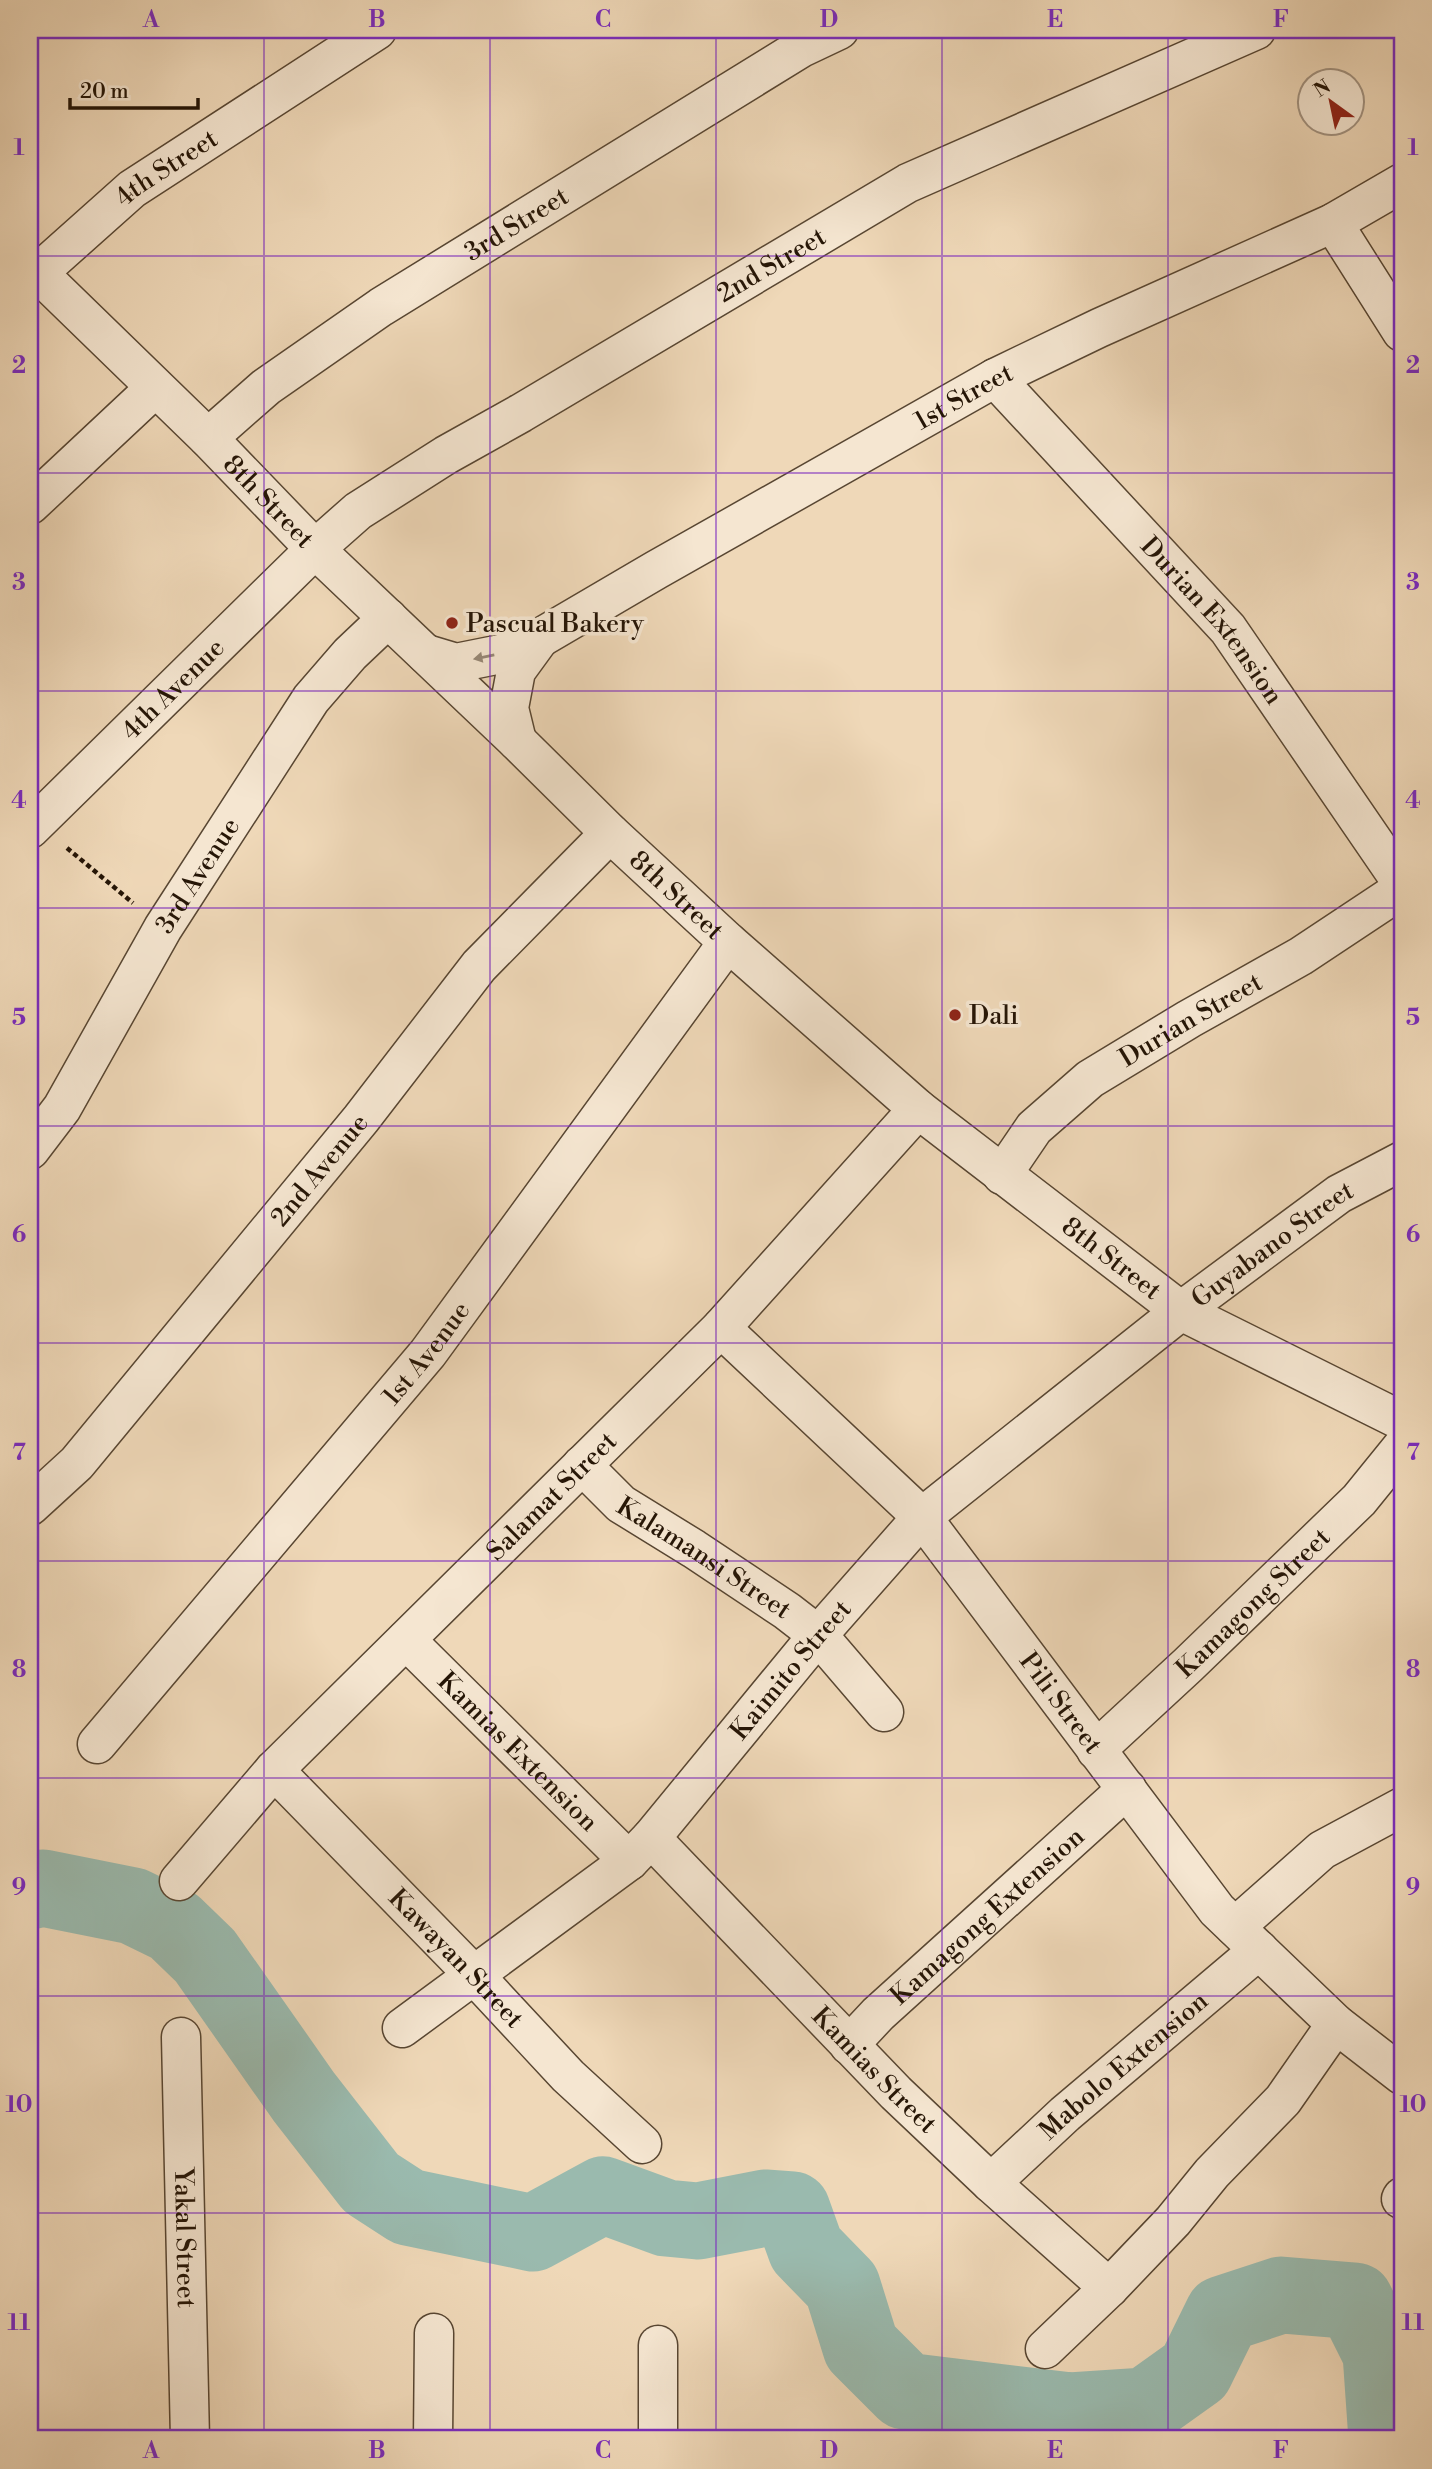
<svg xmlns="http://www.w3.org/2000/svg" width="1432" height="2469" viewBox="0 0 1432 2469" font-family="'Libre Bodoni',serif">
	<rect width="100%" height="100%" fill="#efd8b8"/>
	<filter id="stains"><feTurbulence type="fractalNoise" baseFrequency=".00286" numOctaves="4"/><feColorMatrix values="0 0 0 0 .2 0 0 0 0 .09 0 0 0 0 .02 0 0 0 .5 -.17"/></filter>
	<radialGradient id="worn" r=".72"><stop offset=".6" stop-color="#630" stop-opacity="0"/><stop offset="1" stop-color="#630" stop-opacity=".3"/></radialGradient>
	<g fill="none" stroke-linecap="round" stroke-linejoin="round">
		<path stroke="#9abaae" stroke-width="77" d="M30 1891 43 1888 133 1906 174 1926 205 1956 304 2097 371 2183 408 2207 533 2233 603 2195 666 2218 698 2221 765 2208 792 2210 806 2249 842 2286 861 2347 905 2391 1070 2411 1146 2406 1195 2371 1223 2314 1281 2295 1355 2301 1381 2353 1387 2439"/>
		<g stroke="#584632" stroke-width="41">
			<g id="minor">
				<path d="M1333 223 1402 332"/>
				<path id="s1" d="M30 265 208 438 315 549 517 741 610 833 728 942 918 1109 1181 1311 1402 1421"/>
				<path id="s2" d="M30 280 132 189 377 30"/>
				<path id="s3" d="M995 378 1228 629 1402 883"/>
				<path id="s4" d="M208 438 266 387 381 307 801 48 839 30"/>
				<path d="M30 505 155 388"/>
				<path id="s5" d="M426 654 456 663 501 654 540 638 656 570 995 378 1099 328 1333 223 1402 183"/>
				<path d="M517 741 509 708 516 671 540 638"/>
				<path id="s6" d="M30 829 315 549 358 511 446 455 521 413 908 183 1256 30"/>
				<path id="s7" d="M30 1150 62 1108 163 928 311 699 350 654 388 618"/>
				<path id="s8" d="M1002 1175 1034 1128 1090 1079 1189 1019 1301 956 1402 889"/>
				<path id="s9" d="M721 1328 922 1517 1217 1910 1336 2024 1402 2075"/>
				<path id="s10" d="M582 1465 621 1504 694 1549 787 1611 818 1635 884 1712"/>
				<path id="s11" d="M30 1506 77 1463 361 1119 479 966 610 833"/>
				<path id="s12" d="M406 1640 629 1861"/>
				<path id="s13" d="M97 1744 428 1353 728 942"/>
				<path id="s14" d="M1096 1750 1188 1665 1359 1500 1402 1447"/>
				<path id="s15" d="M274 1770 474 1975 568 2076 642 2144"/>
				<path id="s16" d="M651 1838 896 2093 991 2183 1109 2288"/>
				<path id="s17" d="M179 1881 274 1770 721 1328 918 1109"/>
				<path d="M1235 1927 1322 1850 1402 1807"/>
				<path id="s18" d="M402 2028 629 1861 651 1838 818 1635 922 1517 1181 1311 1339 1194 1402 1161"/>
				<path id="s19" d="M181 2037 190 2439"/>
				<path id="s20" d="M849 2045 878 2014 1127 1789"/>
				<path id="s21" d="M991 2183 1065 2114 1259 1950"/>
				<path d="M1401 2199 1402 2197"/>
				<path d="M1045 2349 1109 2288 1173 2221 1212 2173 1283 2100 1336 2024"/>
				<path d="M433 2439 434 2333"/>
				<path d="M658 2439V2345"/>
			</g>
		</g>
		<path stroke="#251506" stroke-width="4.5" stroke-dasharray="5 3.5" stroke-linecap="butt" d="M67 848 133 903"/>
		<use href="#minor" stroke="#f5e6d1" stroke-width="38"/>
	</g>
	<defs><path id="oneway-solid" d="M-6-.8H1V-3.2L6.5 0L1 3.2V.8H-6Z" transform="scale(1.75)"/></defs>
	<use fill="#978876" href="#oneway-solid" transform="translate(484 657) rotate(169)"/>
	<path fill="none" stroke="#7b2cbf" stroke-width="2" stroke-opacity="0.55" d="M264 30V2439M490 30V2439M716 30V2439M942 30V2439M1168 30V2439M30 256H1402M30 473H1402M30 691H1402M30 908H1402M30 1126H1402M30 1343H1402M30 1561H1402M30 1778H1402M30 1996H1402M30 2213H1402"/>
	<g fill="#8f2418" stroke="#f5e6d1" stroke-width="2.5">
		<circle cx="452" cy="623" r="7"/>
		<circle cx="955" cy="1015" r="7"/>
	</g>
	<g text-anchor="middle" stroke-width="7" stroke-linejoin="round" paint-order="stroke">
		<g font-size="26" fill="#251506" stroke="#f5e6d1">
			<text dy="9" stroke="none"><textPath href="#s2" startOffset="177">4th Street</textPath></text>
			<text dy="9" stroke="none"><textPath href="#s4" startOffset="376">3rd Street</textPath></text>
			<text dy="9" stroke="none"><textPath href="#s6" startOffset="938">2nd Street</textPath></text>
			<text dy="9" stroke="none"><textPath href="#s5" startOffset="607">1st Street</textPath></text>
			<text dy="9" stroke="none"><textPath href="#s1" startOffset="336">8th Street</textPath></text>
			<text dy="9" stroke="none"><textPath href="#s3" startOffset="326">Durian Extension</textPath></text>
			<text dy="9" stroke="none"><textPath href="#s6" startOffset="200">4th Avenue</textPath></text>
			<text dy="9" stroke="none"><textPath href="#s7" startOffset="322">3rd Avenue</textPath></text>
			<text dy="9" stroke="none"><textPath href="#s1" startOffset="903">8th Street</textPath></text>
			<text dy="9" stroke="none"><textPath href="#s8" startOffset="248">Durian Street</textPath></text>
			<text dy="9" stroke="none"><textPath href="#s11" startOffset="444">2nd Avenue</textPath></text>
			<text dy="9" stroke="none"><textPath href="#s18" startOffset="1178">Guyabano Street</textPath></text>
			<text dy="9" stroke="none"><textPath href="#s1" startOffset="1470">8th Street</textPath></text>
			<text dy="9" stroke="none"><textPath href="#s13" startOffset="511">1st Avenue</textPath></text>
			<text dy="9" stroke="none"><textPath href="#s17" startOffset="536">Salamat Street</textPath></text>
			<text dy="9" stroke="none"><textPath href="#s10" startOffset="154">Kalamansi Street</textPath></text>
			<text dy="9" stroke="none"><textPath href="#s14" startOffset="215">Kamagong Street</textPath></text>
			<text dy="9" stroke="none"><textPath href="#s18" startOffset="532">Kaimito Street</textPath></text>
			<text dy="9" stroke="none"><textPath href="#s9" startOffset="508">Pili Street</textPath></text>
			<text dy="9" stroke="none"><textPath href="#s12" startOffset="158">Kamias Extension</textPath></text>
			<text dy="9" stroke="none"><textPath href="#s20" startOffset="189">Kamagong Extension</textPath></text>
			<text dy="9" stroke="none"><textPath href="#s15" startOffset="262">Kawayan Street</textPath></text>
			<text dy="9" stroke="none"><textPath href="#s21" startOffset="177">Mabolo Extension</textPath></text>
			<text dy="9" stroke="none"><textPath href="#s16" startOffset="322">Kamias Street</textPath></text>
			<text dy="9" stroke="none"><textPath href="#s19" startOffset="201">Yakal Street</textPath></text>
		</g>
		<g font-size="26" fill="#251506" stroke="#f5e6d1" text-anchor="start">
			<text x="466" y="632">Pascual Bakery</text>
			<text x="969" y="1024">Dali</text>
		</g>
	</g>
	<rect width="1432" height="2469" fill="none" stroke="#efd8b8" stroke-width="77"/>
	<g transform="translate(1331 102) rotate(327)"><circle r="33" fill="#f5e6d1" stroke="#a29280" stroke-width="2"/>
	<path d="M0-5L12 26L0 18L-12 26Z" fill="#8f2418"/>
	<text y="-10" font-size="19" font-weight="bold" text-anchor="middle" fill="#251506">N</text>
	</g>
	<path d="M70 98v10h128v-10" fill="none" stroke="#251506" stroke-width="3.5"/>
	<text x="80" y="98" font-size="21" fill="#251506" stroke="#f5e6d1" stroke-width="5" paint-order="stroke">20 m</text>
	<rect x="38" y="38" width="1356" height="2392" fill="none" stroke="#7b2cbf" stroke-width="2.5"/>
	<g font-size="23" text-anchor="middle" font-weight="bold" fill="#7b2cbf">
		<text x="151" y="27">A</text>
		<text x="377" y="27">B</text>
		<text x="603" y="27">C</text>
		<text x="829" y="27">D</text>
		<text x="1055" y="27">E</text>
		<text x="1281" y="27">F</text>
		<text x="19" y="155">1</text>
		<text x="1413" y="155">1</text>
		<text x="19" y="373">2</text>
		<text x="1413" y="373">2</text>
		<text x="19" y="590">3</text>
		<text x="1413" y="590">3</text>
		<text x="19" y="808">4</text>
		<text x="1413" y="808">4</text>
		<text x="19" y="1025">5</text>
		<text x="1413" y="1025">5</text>
		<text x="19" y="1242">6</text>
		<text x="1413" y="1242">6</text>
		<text x="19" y="1460">7</text>
		<text x="1413" y="1460">7</text>
		<text x="19" y="1677">8</text>
		<text x="1413" y="1677">8</text>
		<text x="19" y="1895">9</text>
		<text x="1413" y="1895">9</text>
		<text x="19" y="2112">10</text>
		<text x="1413" y="2112">10</text>
		<text x="19" y="2330">11</text>
		<text x="1413" y="2330">11</text>
		<text x="151" y="2458">A</text>
		<text x="377" y="2458">B</text>
		<text x="603" y="2458">C</text>
		<text x="829" y="2458">D</text>
		<text x="1055" y="2458">E</text>
		<text x="1281" y="2458">F</text>
	</g>
	<rect width="100%" height="100%" filter="url(#stains)"/>
	<rect width="100%" height="100%" fill="url(#worn)"/>
</svg>
